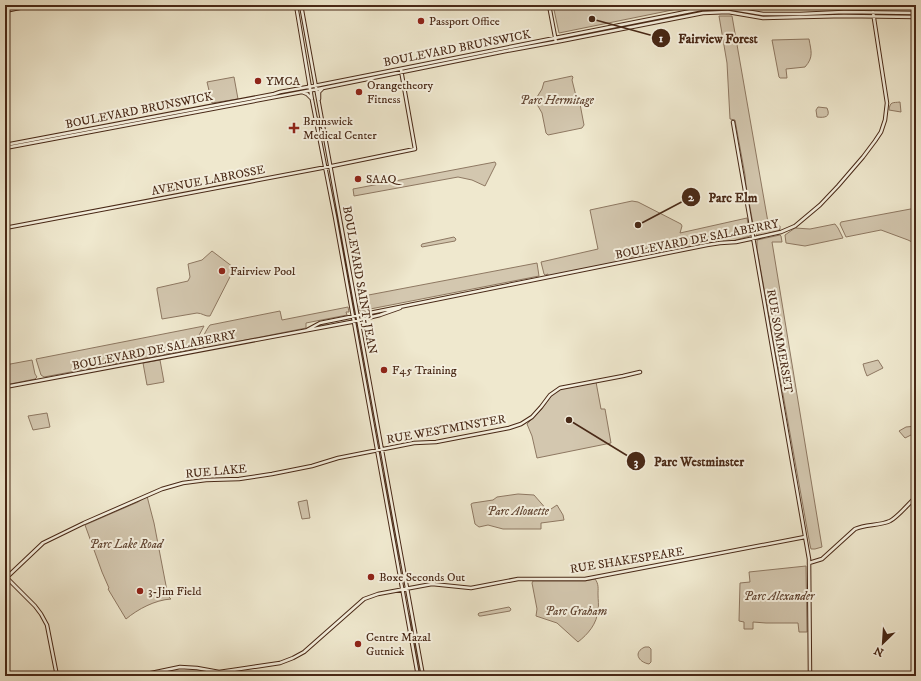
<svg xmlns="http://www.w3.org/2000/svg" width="921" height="681" viewBox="0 0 921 681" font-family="'IM FELL DW Pica',serif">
	<rect width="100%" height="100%" fill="#efe8ce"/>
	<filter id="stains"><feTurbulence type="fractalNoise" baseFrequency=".005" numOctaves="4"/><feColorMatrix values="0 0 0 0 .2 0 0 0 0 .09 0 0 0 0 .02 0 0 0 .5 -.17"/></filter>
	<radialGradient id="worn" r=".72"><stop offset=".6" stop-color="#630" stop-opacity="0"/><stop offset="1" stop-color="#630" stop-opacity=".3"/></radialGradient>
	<path fill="#d3c7af" stroke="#8e7862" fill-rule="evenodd" d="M553 5H697L559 33Z
		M719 16H732L769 228 780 226V229L778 231 761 235H758L757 236 756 230 754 229 746 186 745 175 735 120 730 119 727 63Z
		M809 39C811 51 814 57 805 67L786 69 787 78H780L779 77 772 40Z
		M572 76 573 77 572 80 578 104H580L584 125 582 128 548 135 546 133 542 113 538 106 537 97 542 89 544 82Z
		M234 77 238 99 212 103 207 82Z
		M900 102 901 112 889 110C890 101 893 103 900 102Z
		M818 107 827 108C831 117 825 118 817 117L816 110Z
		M495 162 496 164 485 186 472 180 458 177 354 196 353 189Z
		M632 201 638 202 681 224 682 226 680 233 747 218 750 236 732 241 717 242 548 276V274L545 275 544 274 541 262 598 249 590 210ZM649 248 650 253 626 258 625 253Z
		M916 208V257L913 258 912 242 908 240 881 230 846 237 840 224 841 222Z
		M835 224 838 228 843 238 805 246 786 243 785 235 795 228 810 229Z
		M780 235 781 236 782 242H772L822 547 815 549H811L810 545 757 249V240Z
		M454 237 456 239 455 241 422 247 421 246 422 244Z
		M212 251 233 267 234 269 210 316C206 317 202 313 197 313L162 319 157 290V288L188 281 190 277 188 264 202 260Z
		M537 263 539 276 360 311 358 297Z
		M348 307 349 312H346L347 315 306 323V328L205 348 201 345C202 338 206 330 210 325L280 311 282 320Z
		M204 326 196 341V348L194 349 44 377 41 375 36 359Z
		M32 360 35 374 37 377 35 379 5 385V365Z
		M160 360 164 382 147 385 143 363Z
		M878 360 883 368 867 376 865 371 863 364Z
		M596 382 601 409H605L611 443 537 458 532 436 527 424 541 410 552 395 561 388Z
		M47 413 50 427 33 430 28 416Z
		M916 426V435L913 434 905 438 899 431 906 427Z
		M384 475 387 486 401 564 397 550Z
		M518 494 534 495 548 511 557 505 563 515 564 520 541 523V529H503L488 525 479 527 475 524 471 504 473 503 493 500 497 497Z
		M147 496 148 500 154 523 168 596 171 599C155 600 138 609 126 619L108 589 109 588 102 572 85 525 138 502Z
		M307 500 310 518 302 519 298 502Z
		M806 566 807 632H799L798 623H766L753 622V629H744V622L739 621 740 583 750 582 749 572Z
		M595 579C599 584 598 589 598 594 598 600 599 605 598 610 597 624 588 634 578 642L557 623 536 616 537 609 532 583 533 581H585Z
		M509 607 511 609 510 611 481 616H479L478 614 479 613Z
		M409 615 412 627 421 676H420Z
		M645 647H649L651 649V662L649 664C638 662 633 652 645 647Z"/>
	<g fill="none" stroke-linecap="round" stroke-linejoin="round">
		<g stroke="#482816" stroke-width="4.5">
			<path id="secondary" d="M296 5 312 100 335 217 418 676
				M301 5 423 676
				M549 5 556 42
				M5 11 33 5
				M302 92 307 94 311 98
				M319 99V92L322 89
				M316 118 321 126H323
				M733 122 809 559 810 676
				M5 145 274 94 280 92 319 85 701 9 727 8 763 14H800L844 12 916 13
				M5 148 318 89 506 51 561 41 703 13 728 12 763 18 844 16 916 17
				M5 228 332 166 415 149 401 70
				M307 330 320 323 707 245 720 243 736 242 750 239 781 232 795 226 820 205 838 186 863 157 875 141 881 132 885 120 887 103 873 12
				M5 387 351 322 380 315 400 308
				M809 563 822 559 855 529C866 524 879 526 890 521 898 517 909 503 916 497
				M5 576 35 606 41 614 47 625 57 676
				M5 579 43 543 84 523 162 489 183 483 206 480 239 479 272 474 312 466 338 458 414 443 436 442 509 428 521 424 532 417 541 407 550 395 560 388 623 376 640 372
				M137 676 180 667 197 668 219 672 233 670 280 663 293 658 304 652 364 599 378 594 432 584 471 588 518 579H585L805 537"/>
		</g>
		<g stroke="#482816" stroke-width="5.5">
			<path id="highway" d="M5 8 20 5"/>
		</g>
		<use href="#secondary" stroke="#f5f0df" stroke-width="2.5"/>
		<use href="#highway" stroke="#efe8ce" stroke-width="3.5"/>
	</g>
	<g fill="#8f2418" stroke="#f5f0df" stroke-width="1.5">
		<circle cx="421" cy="21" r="4"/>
		<circle cx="258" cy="81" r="4"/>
		<circle cx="359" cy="92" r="4"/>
		<path d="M292 122h4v4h4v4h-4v4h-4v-4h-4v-4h4z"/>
		<circle cx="358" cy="179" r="4"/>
		<circle cx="222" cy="271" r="4"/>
		<circle cx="384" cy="370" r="4"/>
		<circle cx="371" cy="577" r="4"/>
		<circle cx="140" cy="591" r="4"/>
		<circle cx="358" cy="644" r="4"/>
	</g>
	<g text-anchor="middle" stroke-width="4" stroke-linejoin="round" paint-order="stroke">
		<g font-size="12" fill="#482816" stroke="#f5f0df" text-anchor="start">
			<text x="429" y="25">Passport Office</text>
			<text x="266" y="85">YMCA</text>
			<text x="367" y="89">Orangetheory<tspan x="367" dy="14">Fitness</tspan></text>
			<text x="303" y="125">Brunswick<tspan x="303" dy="14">Medical Center</tspan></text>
			<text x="366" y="183">SAAQ</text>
			<text x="230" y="275">Fairview Pool</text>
			<text x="392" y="374">F45 Training</text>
			<text x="379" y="581">Boxe Seconds Out</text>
			<text x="148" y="595">3-Jim Field</text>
			<text x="366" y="641">Centre Mazal<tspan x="366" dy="14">Gutnick</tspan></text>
		</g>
		<g font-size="12" fill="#482816" stroke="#f5f0df">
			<text transform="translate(457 48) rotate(-11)" y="4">BOULEVARD BRUNSWICK</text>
			<text transform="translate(139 110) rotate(-11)" y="4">BOULEVARD BRUNSWICK</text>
			<text transform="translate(208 180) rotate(-11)" y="4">AVENUE LABROSSE</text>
			<text transform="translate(697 239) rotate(-11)" y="4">BOULEVARD DE SALABERRY</text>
			<text transform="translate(360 280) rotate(80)" y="4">BOULEVARD SAINT-JEAN</text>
			<text transform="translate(780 341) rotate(80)" y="4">RUE SOMMERSET</text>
			<text transform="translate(154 350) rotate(-11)" y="4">BOULEVARD DE SALABERRY</text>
			<text transform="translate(446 429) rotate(-10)" y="4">RUE WESTMINSTER</text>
			<text transform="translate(216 471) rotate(-5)" y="4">RUE LAKE</text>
			<text transform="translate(627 560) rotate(-9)" y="4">RUE SHAKESPEARE</text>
		</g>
		<g font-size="12" font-style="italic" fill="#644835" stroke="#f5f0df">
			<text x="557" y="104">Parc Hermitage</text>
			<text x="518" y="515">Parc Alouette</text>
			<text x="126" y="548">Parc Lake Road</text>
			<text x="779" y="600">Parc Alexander</text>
			<text x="576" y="615">Parc Graham</text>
		</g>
	</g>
	<path fill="none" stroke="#482816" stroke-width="1.5" d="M592 19L661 38M638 225L691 197M569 420L636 461"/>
	<g fill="#482816" stroke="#f5f0df" stroke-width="1.5">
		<circle cx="592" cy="19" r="4"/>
		<circle cx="638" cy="225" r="4"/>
		<circle cx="569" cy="420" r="4"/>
		<circle cx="661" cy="38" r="10"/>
		<circle cx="691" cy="197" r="10"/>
		<circle cx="636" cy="461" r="10"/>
	</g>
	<g font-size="12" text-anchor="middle" font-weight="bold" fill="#fff">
		<text x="661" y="42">1</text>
		<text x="691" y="201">2</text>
		<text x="636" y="466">3</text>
	</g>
	<g font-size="13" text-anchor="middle" font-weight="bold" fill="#482816" stroke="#f5f0df" stroke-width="4" stroke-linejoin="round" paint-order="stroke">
		<text x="718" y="43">Fairview Forest</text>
		<text x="733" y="202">Parc Elm</text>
		<text x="699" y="466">Parc Westminster</text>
	</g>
	<rect width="921" height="681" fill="none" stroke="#efe8ce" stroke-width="20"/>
	<rect x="6" y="6" width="909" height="669" fill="none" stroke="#482816" stroke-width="2"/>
	<rect x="10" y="10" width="901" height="661" fill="none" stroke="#482816"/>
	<g transform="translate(883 643) rotate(205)" stroke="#f5f0df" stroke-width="3" paint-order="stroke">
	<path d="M0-3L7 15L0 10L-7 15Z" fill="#482816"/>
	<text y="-6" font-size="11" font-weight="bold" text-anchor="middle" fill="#482816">N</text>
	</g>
	<rect width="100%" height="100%" filter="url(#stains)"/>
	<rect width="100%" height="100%" fill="url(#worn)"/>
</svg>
